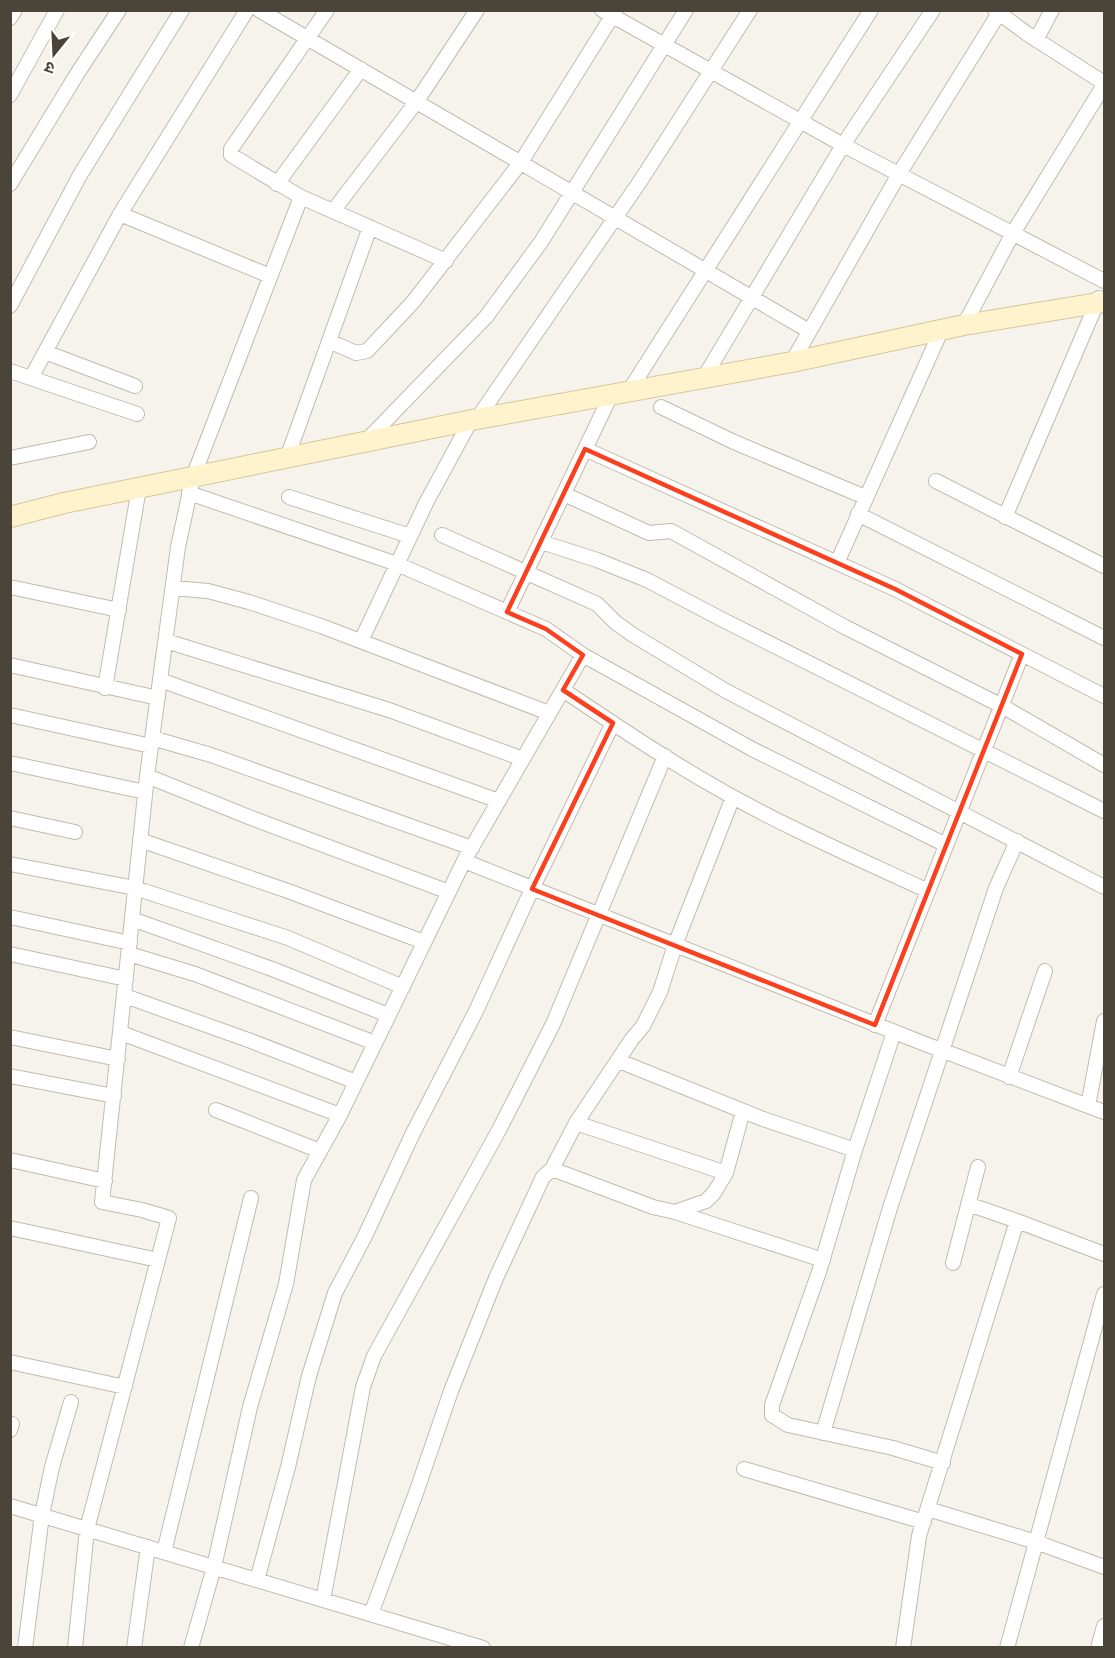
<svg xmlns="http://www.w3.org/2000/svg" width="1115" height="1658" viewBox="0 0 1115 1658" font-family="'Archivo Narrow','Noto Sans Devanagari',sans-serif">
	<rect width="100%" height="100%" fill="#f6f3ec"/>
	<g fill="none" stroke-linecap="round" stroke-linejoin="round">
		<g stroke="#c2bbae" stroke-width="16">
			<path id="street" d="M259 10 809 331
				M327 10 231 149V155L301 197 446 261
				M602 10 843 145 1104 281
				M995 10 1026 33 1104 83
				M10 18 15 10
				M1036 40 1052 10
				M10 95 57 10
				M10 184 77 74 119 10
				M277 184 361 69
				M333 211 417 101 477 10
				M120 214 270 276
				M10 306 80 175 182 10
				M964 325 1013 233 1104 85
				M329 341 356 353 367 351 413 302 521 162 616 10
				M45 352 135 386
				M792 362 899 174 1001 10
				M10 371 137 414
				M31 378 120 214 247 10
				M703 379 843 145 933 10
				M629 391 871 10
				M661 407 734 442 865 497
				M477 419 641 180 750 10
				M365 442 486 317 541 242 686 10
				M585 449 895 589 1022 654 875 1025
				M10 458 89 442
				M287 458 370 227
				M936 481 1104 566
				M189 493 397 564 507 612
				M564 494 649 533 671 531 845 627 1002 706 1104 765
				M289 497 410 536
				M858 514 1104 638
				M1005 517 1099 298
				M442 535 597 604 615 622 633 635 726 691 1104 887
				M541 542 597 560 647 580 725 621 1104 811
				M837 563 941 331
				M10 587 119 610
				M173 588 208 591 249 602 321 626 549 713
				M166 641 389 710 523 759
				M361 641 426 503 471 420
				M1022 654 1104 696
				M583 655 752 749 946 845
				M10 665 158 698
				M160 680 499 801
				M105 688 139 488
				M563 690C611 722 659 755 710 784 780 825 855 857 928 891
				M10 715 151 746
				M152 738 211 755 472 848
				M10 763 145 792
				M147 776 254 819 449 892
				M10 818 75 832
				M140 840 288 891 424 942
				M464 861 583 655 546 629 507 612 611 395
				M10 864 135 888 288 938 403 987
				M10 917 130 943
				M132 919 272 969 388 1015
				M10 954 126 979
				M129 954 195 974 375 1043
				M125 996 251 1041 356 1082
				M894 1032 855 1150 819 1272 772 1405V1415L788 1425 893 1448 943 1463
				M121 1033 340 1115
				M10 1037 118 1059
				M619 1061 763 1119 855 1150
				M10 1076 114 1096
				M1009 1077 1045 971
				M1088 1106 1104 1021
				M216 1110 320 1151
				M576 1123 726 1173
				M10 1160 105 1181
				M552 1169 653 1207 675 1212 706 1201 714 1193 726 1173 743 1111
				M675 1212 823 1260
				M1017 1221 1104 1254
				M10 1228 158 1260
				M953 1263 978 1167
				M10 1362 125 1387
				M10 1430 12 1424
				M823 1433 890 1208 996 888 1017 841
				M744 1469 924 1522
				M10 1506 483 1648
				M928 1509 1036 1542 1104 1567
				M164 1552 251 1198
				M257 1580 288 1467 309 1376 335 1293 365 1236 413 1133 476 1011 532 889 613 723
				M323 1600 363 1387 374 1356 499 1130 553 1024 665 756
				M371 1614 416 1493 451 1391 496 1278 543 1177 552 1169 576 1123 632 1039 643 1026 660 992 675 945 733 797
				M25 1648 42 1515 52 1467 71 1402
				M75 1648 87 1529 169 1218 142 1210 102 1202 147 776 178 547 193 477 301 197
				M134 1648 148 1547
				M191 1648 214 1567 250 1407 286 1284 304 1180 340 1115 464 861 920 1042 1104 1112
				M903 1648 919 1536 1017 1221 968 1204
				M1007 1648 1104 1294
				M1098 1648 1104 1626"/>
		</g>
		<g stroke="#d6c79b" stroke-width="22">
			<path id="secondary" d="M10 517 64 503 477 419 792 362 964 325 1104 302"/>
		</g>
		<use href="#street" stroke="#fff" stroke-width="14"/>
		<use href="#secondary" stroke="#fff3cd" stroke-width="20"/>
	</g>
	<path fill="none" stroke="#fc3f1d" stroke-width="4.5" stroke-linejoin="round" d="M585 449 895 589 1022 654 875 1025 532 889 613 723 563 690 583 655 546 629 507 612Z"/>
	<rect width="1115" height="1658" fill="none" stroke="#4b4439" stroke-width="24"/>
	<g transform="translate(54 54) rotate(198)" stroke="#ffffff" stroke-width="4.5" paint-order="stroke">
	<path d="M0-4.5L10 22L0 15L-10 22Z" fill="#4b4439"/>
	<text y="-9" font-size="16" font-weight="bold" text-anchor="middle" fill="#4b4439">उ</text>
	</g>
</svg>
